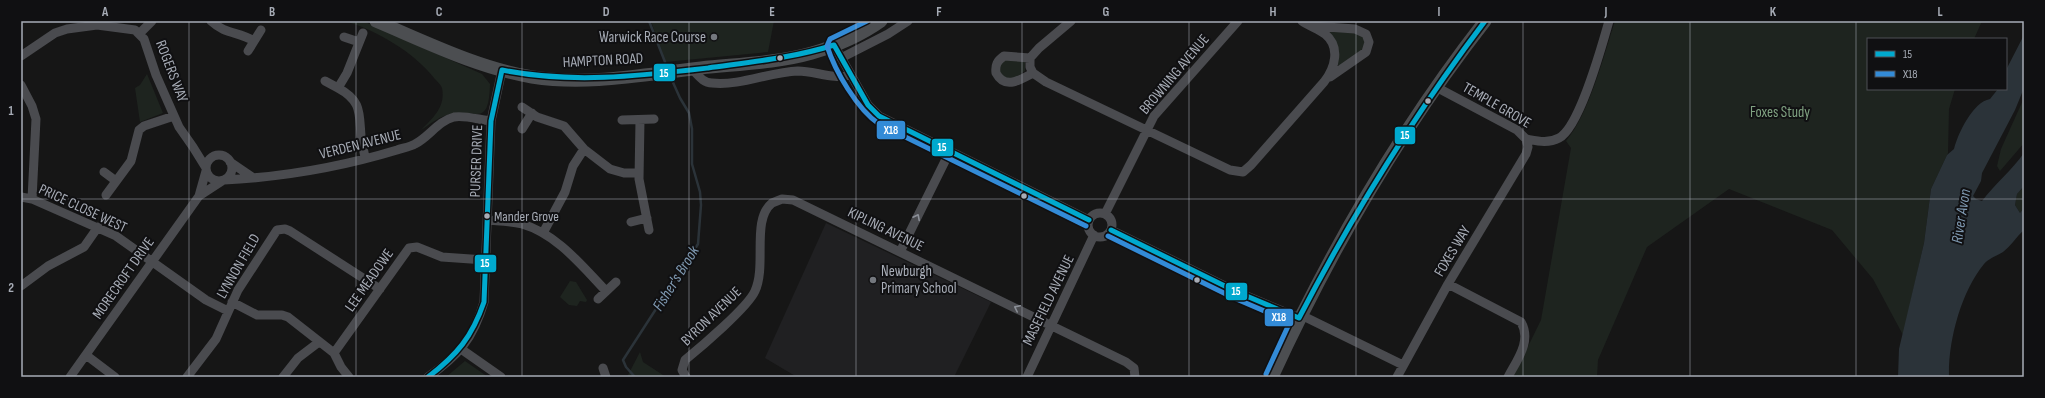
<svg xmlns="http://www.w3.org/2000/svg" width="2045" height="398" viewBox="0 0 2045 398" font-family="'Sofia Sans Condensed',sans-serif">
	<rect width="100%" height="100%" fill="#161616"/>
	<path fill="#202022" d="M826 223 991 302 954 377H797L765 358Z"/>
	<path fill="#1e241f" d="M344 21H363L482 74 490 84C489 128 476 109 451 114 440 116 430 124 421 130 432 119 446 107 442 88 441 85 437 81 434 78 415 53 375 29 344 21Z
		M651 21H774L768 52 665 62Z
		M1615 21H1982L1974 39H1868V89H1955L1949 109 1948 153 1931 189 1924 243 1903 335 1873 279 1832 230 1729 189 1647 247 1598 360 1597 377H1513L1541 320 1571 148 1566 141C1589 114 1604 55 1615 21Z
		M1326 31 1357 33 1364 38 1366 47 1341 66 1338 65V60Z
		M1007 58 1025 62V71L1015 78H1005L999 71V66Z
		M147 74 163 113 140 122 135 88 140 85Z
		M2024 98V143L2000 171 1997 166 2001 149Z
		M2024 186V208L2020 213 2015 205 2017 194Z
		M570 281 576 282 587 300 586 302 580 301 577 306 569 305 560 297Z
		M640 352 643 362 666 377H627Z
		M465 361 488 377H446Z"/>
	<path fill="#2b3339" d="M2024 35V88L2015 110 1982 173 1981 181 1973 196 1976 199 1982 201C1995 184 2012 170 2024 153V186L2017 194 2015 205 2020 213 2024 208V230C2016 237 2011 246 2003 252 1997 256 1989 258 1984 264 1961 292 1948 341 1949 377H1898L1899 349 1924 243 1931 189 1947 155 1954 149C1958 133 1973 102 1990 99L1998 89H2006V70Z"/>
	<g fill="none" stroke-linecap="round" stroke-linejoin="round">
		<path stroke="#2b3339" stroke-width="2.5" d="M649 21 665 62
			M635 377 626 367 623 360 698 244 701 205 700 192 692 164V129L689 113 680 98 671 78"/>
		<path stroke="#4a4b4f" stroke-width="9" d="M211 21C226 35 238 31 254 41
			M1313 26 1355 29 1366 34 1369 42 1366 52 1330 77
			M140 33 152 21
			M363 33 347 73 338 88C362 101 359 113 361 136 362 144 364 151 365 158
			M344 37 359 42
			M834 45 868 105 879 116 1089 220
			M248 51 261 30
			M21 56 55 33 67 29 97 25 135 30 144 39 156 75 179 127 193 147 206 168
			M1004 56 1030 58V67L1033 73C1020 80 1005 90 996 73 995 65 997 61 1004 56Z
			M841 58 888 34 908 21
			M1030 58 1039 48 1071 21
			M692 69C698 75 703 83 712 83 741 86 769 72 798 71 815 71 834 80 850 75
			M1033 73 1046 82 1230 170 1243 172 1251 165 1324 82C1335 68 1341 47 1325 34 1318 29 1309 26 1302 21
			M325 81 338 88
			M21 85 32 106 36 119 32 199
			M1436 87 1517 130 1526 139C1537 141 1548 144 1559 138 1580 127 1602 45 1609 21
			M522 107 537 117 564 126 584 149 610 169 624 173H638
			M622 120 654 119
			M640 120 639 179 649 230
			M522 129 532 113
			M206 168a13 13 0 1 1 26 0a13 13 0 1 1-26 0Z
			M230 162 252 177
			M104 172 116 181
			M224 180C283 177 341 167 397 150 403 148 410 147 415 144 429 137 438 121 454 117 465 115 480 120 491 121
			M106 195 131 161 139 130 144 126 174 116
			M199 196 222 181
			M21 197 32 199 116 236 206 300 228 311
			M1088 225a12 12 0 1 1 24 0a12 12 0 1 1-24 0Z
			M1105 214 1154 116 1238 21
			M488 220C499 221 511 221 522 224 557 234 582 266 606 291
			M631 222 647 218
			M1111 230 1237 292 1299 318
			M543 233 565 192 573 166 584 149
			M900 252 950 151
			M1448 284 1521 322C1532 341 1517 360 1508 377
			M21 286 48 266 84 247 98 227
			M598 299 616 282
			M232 302 257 315H282L288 317 334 353 341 367 349 377
			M1301 315 1403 365
			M461 349 501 377
			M334 353 409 248 417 247 442 257 485 260
			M86 355 115 377
			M603 368 606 377
			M70 377 199 196 206 171
			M187 377 216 339 238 290 277 230 285 229 290 231 380 289
			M283 377 298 358 319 342
			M428 377C459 355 473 339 484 302L491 121 502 70
			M686 377 682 370 685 360C701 347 748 307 755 291 767 265 751 220 772 203L782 199 793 200 1126 362 1134 368 1135 377
			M1027 377 1094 235
			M1397 377 1448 284 1526 154 1528 147 1526 139"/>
		<path stroke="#4c4e51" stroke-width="13" d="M376 21C426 42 478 68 532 77 588 86 646 74 701 68 738 64 777 63 812 53 836 46 860 36 881 21
			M1272 377C1330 251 1400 130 1485 21"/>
		<g stroke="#101012" stroke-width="8">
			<path id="bus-1" d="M1111 230 1237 292 1299 318C1353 214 1414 115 1485 21
				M428 377C457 355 472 337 484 302L491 121 502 70C571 84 639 76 708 68 751 62 793 58 834 45L868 105 879 116 1089 220"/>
		</g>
		<g stroke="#101012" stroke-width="8">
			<path id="bus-2" d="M867 21 830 39 827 46C835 71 857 109 879 124L1086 226
				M1108 236 1234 298 1290 322 1266 374"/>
		</g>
		<use href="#bus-1" stroke="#00a9ce" stroke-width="5"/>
		<use href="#bus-2" stroke="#338bd7" stroke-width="5"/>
	</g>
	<defs><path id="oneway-chevron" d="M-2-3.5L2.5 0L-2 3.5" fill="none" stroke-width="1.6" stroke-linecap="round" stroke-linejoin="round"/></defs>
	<g stroke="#8b8f97">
		<use href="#oneway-chevron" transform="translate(917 217) rotate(-63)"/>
		<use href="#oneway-chevron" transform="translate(1017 308) rotate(-154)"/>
	</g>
	<path fill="none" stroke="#a7acb6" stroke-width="1" stroke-opacity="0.55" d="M189 21V377M356 21V377M522 21V377M689 21V377M856 21V377M1022 21V377M1189 21V377M1356 21V377M1523 21V377M1690 21V377M1856 21V377M21 199H2024"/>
	<g fill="#74787e" stroke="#101012" stroke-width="1.5">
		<circle cx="714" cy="37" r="4"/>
		<circle cx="873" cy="280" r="4"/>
	</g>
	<g fill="#a7acb6" stroke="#101012" stroke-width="1.5">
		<circle cx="780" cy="58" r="3.5"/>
		<circle cx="1428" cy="101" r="3.5"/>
		<circle cx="1024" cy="196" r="3.5"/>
		<circle cx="487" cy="216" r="3.5"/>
		<circle cx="1197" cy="280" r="3.5"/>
	</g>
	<g text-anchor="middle" stroke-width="4" stroke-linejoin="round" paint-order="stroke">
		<g font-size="14" fill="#a7acb6" stroke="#101012" text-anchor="start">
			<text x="494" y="221">Mander Grove</text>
		</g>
		<g font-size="15" fill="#a7acb6" stroke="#101012" text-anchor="end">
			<text x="706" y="42">Warwick Race Course</text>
			<text x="881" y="276" text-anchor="start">Newburgh<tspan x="881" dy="17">Primary School</tspan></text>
		</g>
		<g font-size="15" fill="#a7acb6" stroke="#101012">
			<text transform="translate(603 60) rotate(-3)" y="5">HAMPTON ROAD</text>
			<text transform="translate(172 71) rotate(69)" y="5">ROGERS WAY</text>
			<text transform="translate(1174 74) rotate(-50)" y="5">BROWNING AVENUE</text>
			<text transform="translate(1497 105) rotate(30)" y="5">TEMPLE GROVE</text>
			<text transform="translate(360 144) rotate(-14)" y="5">VERDEN AVENUE</text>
			<text transform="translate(476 161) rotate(-88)" y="5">PURSER DRIVE</text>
			<text transform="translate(83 208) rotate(25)" y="5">PRICE CLOSE WEST</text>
			<text transform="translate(886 229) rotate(26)" y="5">KIPLING AVENUE</text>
			<text transform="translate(1452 251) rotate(-59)" y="5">FOXES WAY</text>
			<text transform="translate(238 266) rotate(-60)" y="5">LYNNON FIELD</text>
			<text transform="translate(123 278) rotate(-55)" y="5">MORECROFT DRIVE</text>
			<text transform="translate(369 280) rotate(-55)" y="5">LEE MEADOWE</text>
			<text transform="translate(1048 300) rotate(-64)" y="5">MASEFIELD AVENUE</text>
			<text transform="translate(711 316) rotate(-44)" y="5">BYRON AVENUE</text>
		</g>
		<g font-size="15" fill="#7fa181" stroke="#101012">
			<text x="1780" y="117">Foxes Study</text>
		</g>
		<g font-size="16" font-style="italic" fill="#7f99b1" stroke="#101012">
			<text transform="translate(1960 216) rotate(-81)" y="6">River Avon</text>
			<text transform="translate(675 278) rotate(-58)" y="6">Fisher's Brook</text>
		</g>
	</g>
	<g stroke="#101012" stroke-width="1.5">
		<rect x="653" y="63" width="23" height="19" rx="4" fill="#00a9ce"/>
		<rect x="876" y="120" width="30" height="20" rx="4" fill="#338bd7"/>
		<rect x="1394" y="126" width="22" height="19" rx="4" fill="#00a9ce"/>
		<rect x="931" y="138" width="23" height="19" rx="4" fill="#00a9ce"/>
		<rect x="474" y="254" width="23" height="19" rx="4" fill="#00a9ce"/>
		<rect x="1225" y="282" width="23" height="19" rx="4" fill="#00a9ce"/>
		<rect x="1264" y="308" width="30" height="19" rx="4" fill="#338bd7"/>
	</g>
	<g font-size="11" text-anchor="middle" font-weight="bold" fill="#fff">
		<text x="664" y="77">15</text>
		<text x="891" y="134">X18</text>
		<text x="1405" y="139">15</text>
		<text x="942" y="151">15</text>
		<text x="485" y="267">15</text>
		<text x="1236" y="295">15</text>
		<text x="1279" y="321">X18</text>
	</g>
	<rect width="2045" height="398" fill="none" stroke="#101012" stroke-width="44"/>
	<rect x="1867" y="38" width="140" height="52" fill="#101012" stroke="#4c4e54"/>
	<rect x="1875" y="51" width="20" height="6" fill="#00a9ce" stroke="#4c4e54"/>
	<text x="1903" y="58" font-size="12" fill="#a7acb6">15</text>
	<rect x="1875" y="71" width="20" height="6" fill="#338bd7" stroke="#4c4e54"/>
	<text x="1903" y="78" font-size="12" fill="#a7acb6">X18</text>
	<rect x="22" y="22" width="2001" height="354" fill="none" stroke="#a7acb6" stroke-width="1.5"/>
	<g font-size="13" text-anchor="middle" font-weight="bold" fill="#a7acb6">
		<text x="105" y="16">A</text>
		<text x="272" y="16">B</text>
		<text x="439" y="16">C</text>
		<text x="606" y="16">D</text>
		<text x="772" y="16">E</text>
		<text x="939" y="16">F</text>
		<text x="1106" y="16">G</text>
		<text x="1273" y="16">H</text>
		<text x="1439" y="16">I</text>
		<text x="1606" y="16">J</text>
		<text x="1773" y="16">K</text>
		<text x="1940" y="16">L</text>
		<text x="11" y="115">1</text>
		<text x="11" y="292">2</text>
	</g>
</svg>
